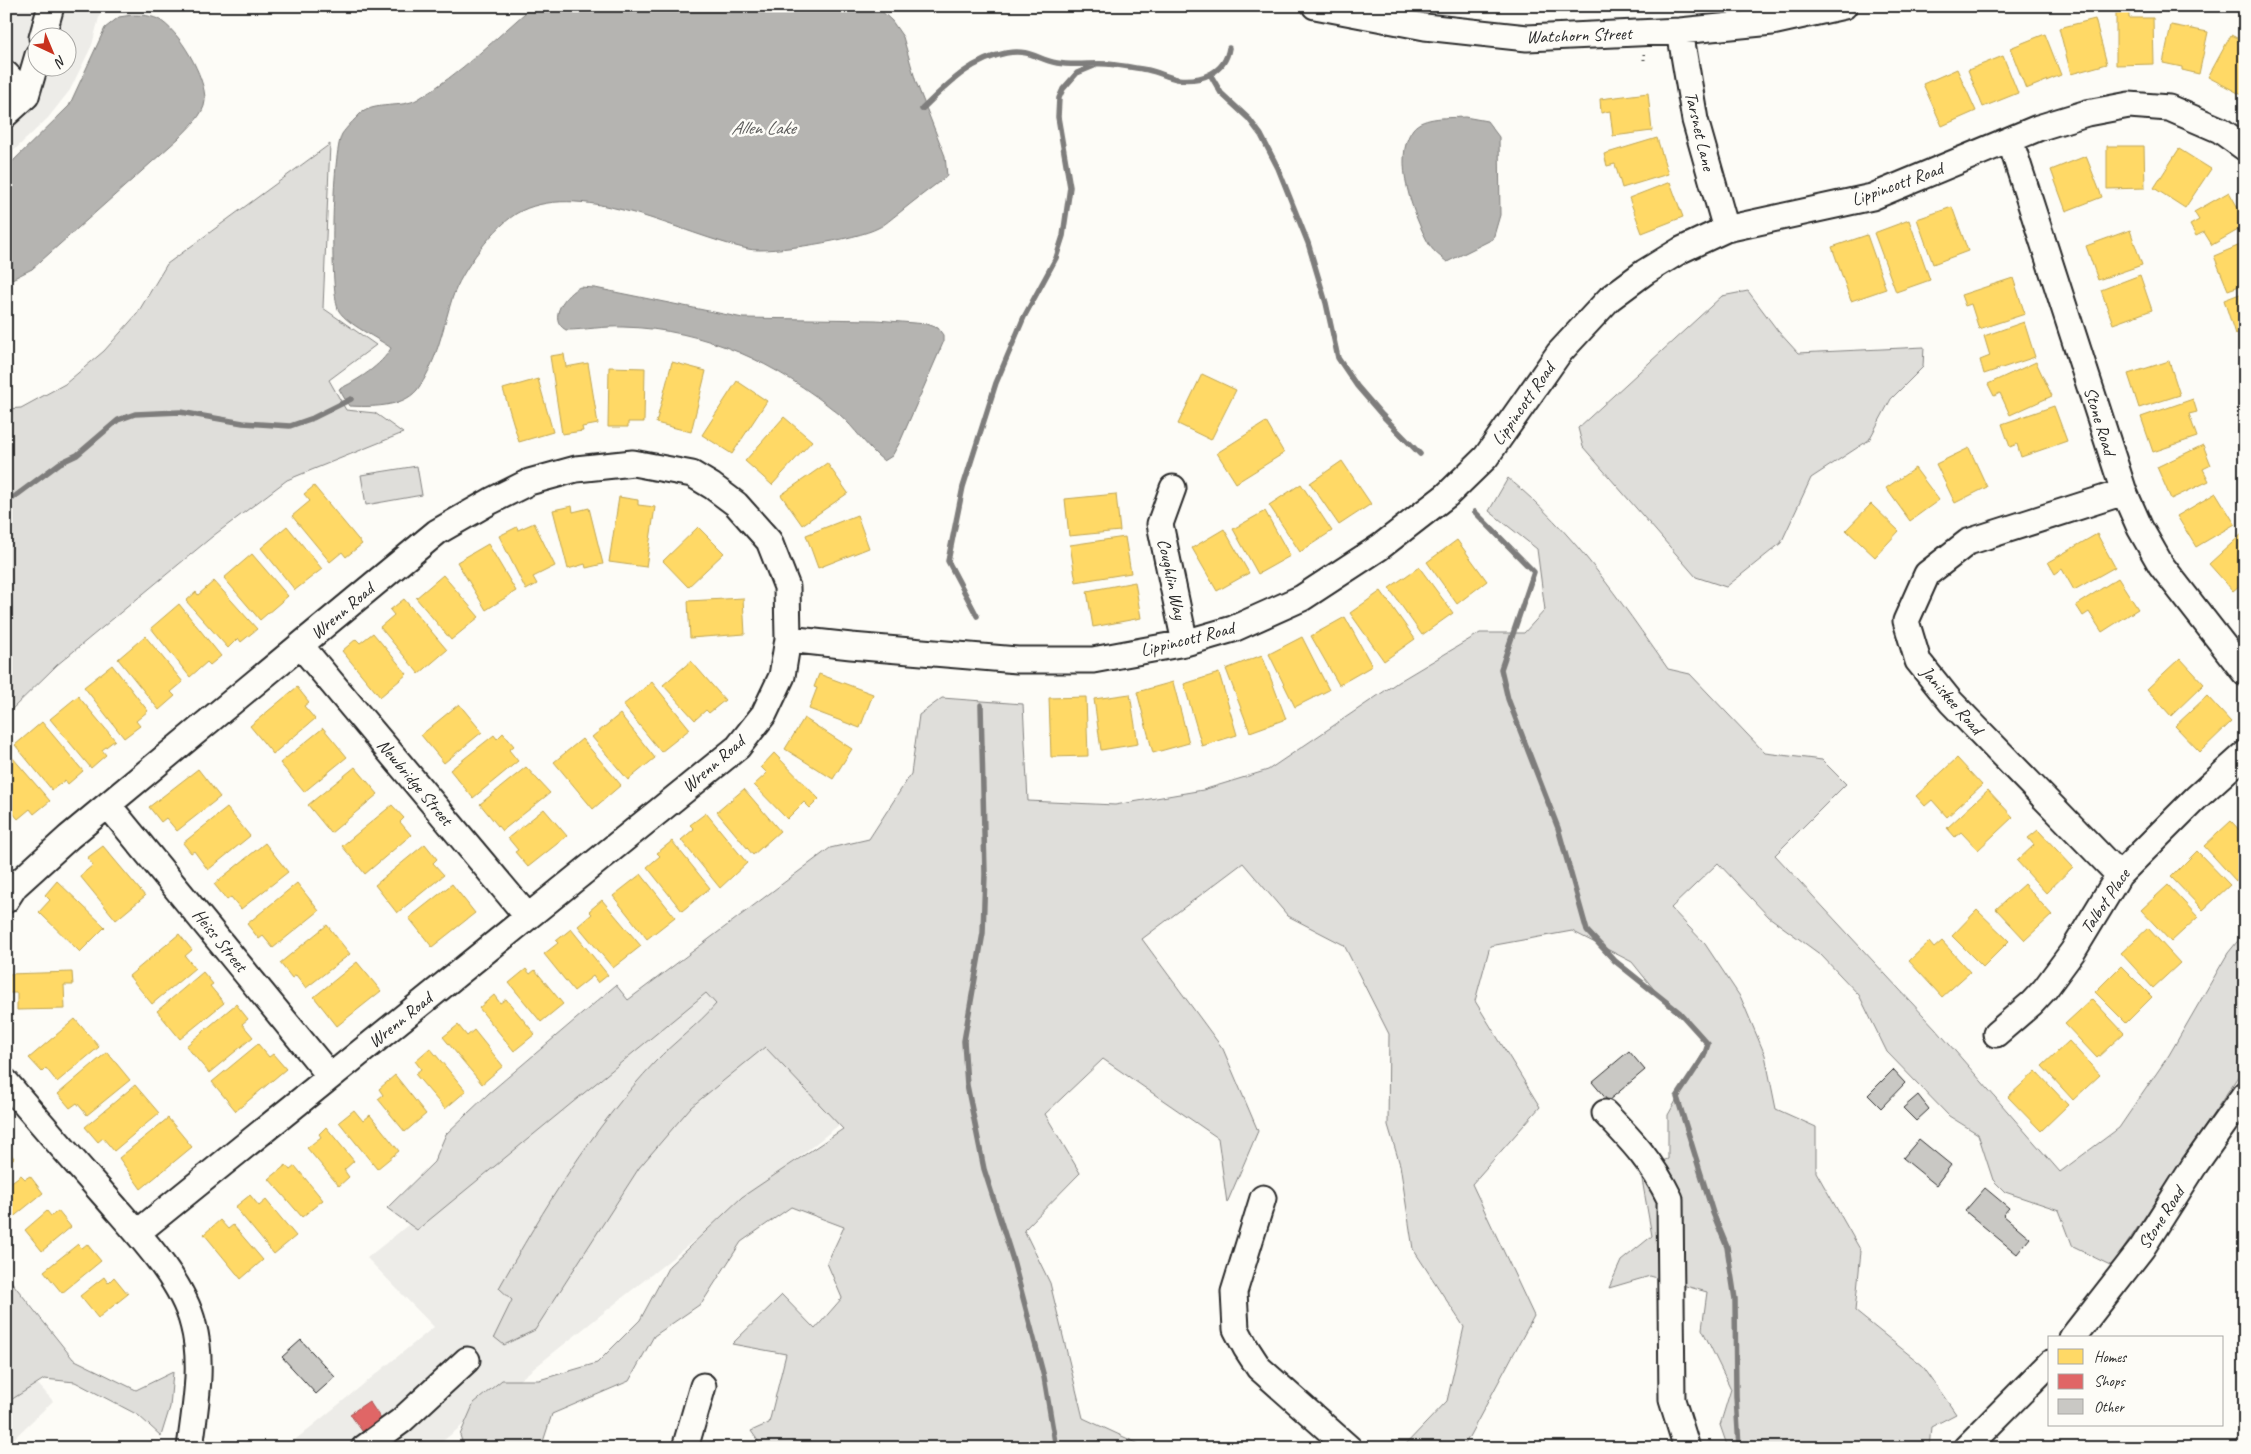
<svg xmlns="http://www.w3.org/2000/svg" width="2251" height="1454" viewBox="0 0 2251 1454" font-family="Caveat,sans-serif">
	<rect width="100%" height="100%" fill="#fdfcf7"/>
	<filter id="ink" filterUnits="userSpaceOnUse"><feTurbulence type="fractalNoise" baseFrequency=".02" numOctaves="2"/><feDisplacementMap in="SourceGraphic" scale="10" xChannelSelector="R" yChannelSelector="G"/><feConvolveMatrix kernelMatrix="1 2 1 2 8 2 1 2 1" color-interpolation-filters="sRGB"/></filter>
	<g filter="url(#ink)">
		<path fill="#edece8" fill-rule="evenodd" d="M6 6H102L92 45 70 90 48 118 6 158ZM38 38H68V68H38Z
			M712 981 844 1121 434 1448H285L434 1327 367 1258Z
			M6 1348 53 1401 6 1446Z"/>
		<path fill="#dfdeda" stroke="#858482" d="M330 144 323 308 376 345 329 380 346 410 375 413 403 433 287 480 213 536 57 665 6 715V409L21 408 65 384 104 351 137 314 167 264Z
			M1748 291 1778 331 1798 353 1924 347 1923 367 1891 399 1869 440 1811 478 1781 543 1726 587 1696 577 1583 447 1578 428 1722 296Z
			M417 466 422 495 366 505 361 475Z
			M1508 478C1573 531 1620 600 1668 669L1690 674 1765 753 1822 760 1846 784 1775 855 1936 1029 2060 1172 2119 1128 2169 1055 2228 953 2245 932V1066L2112 1266 2073 1247 2059 1210 2005 1192 1993 1180 1978 1134 1949 1116 1887 1052 1859 995 1821 955 1769 917 1718 863 1671 908 1705 944 1741 998 1765 1055 1776 1109 1816 1127V1172L1861 1251 1855 1311 1922 1365 1956 1414 1931 1427 1929 1448H1728L1720 1425 1731 1389 1702 1329 1707 1292 1650 1276 1609 1288 1621 1261 1652 1236 1640 1168 1668 1159V1115L1709 1042 1665 1003 1632 962 1572 931 1490 946 1475 1001 1540 1107 1472 1184 1534 1316 1463 1448H1405L1404 1446 1447 1401 1464 1327 1413 1249 1400 1165 1388 1125 1389 1034 1344 945 1288 916 1243 863 1142 939 1223 1049 1258 1131 1227 1203 1218 1138 1103 1059 1045 1114 1080 1173 1024 1230 1050 1283 1083 1418 1139 1444 1144 1448H763L751 1431 769 1423 786 1354 732 1344 782 1295 815 1329 842 1298 827 1263 844 1227 791 1207 741 1242 702 1303 654 1336 629 1381 552 1414 541 1448H464L460 1435 474 1403 502 1380H539L597 1363 640 1320 669 1266 742 1197 843 1129 765 1047 691 1107 639 1168 535 1330 504 1345 494 1337 512 1300 499 1288C544 1208 592 1129 655 1062 674 1042 698 1025 716 1004L706 993 417 1230 387 1208 434 1162 446 1134 488 1094 616 985 628 1000 830 848 869 839 911 774 919 715 942 698 1023 704 1028 801 1115 805 1203 790 1268 770 1398 682 1480 633H1524L1545 610 1537 549 1489 511Z
			M6 1275 73 1359 136 1390 173 1372 170 1407 161 1436 138 1415 75 1382 44 1379 6 1403Z"/>
		<path fill="#b5b4b1" stroke="#7e7d7b" d="M533 6H876L892 21 903 37 916 82 945 156 947 176C931 188 915 200 899 213 892 218 885 225 878 228 858 239 769 254 748 249 682 235 586 180 521 211 495 224 461 271 452 299 443 327 436 366 417 390 402 408 369 407 349 406L339 389C357 381 382 365 391 348 378 338 348 325 339 311 329 295 332 152 342 134 346 128 354 120 360 114 375 101 401 109 418 99 460 74 496 38 533 6Z
			M132 15C141 15 149 15 158 19 179 30 206 77 205 101 204 115 188 128 179 138L32 269 6 282V168L69 106 105 28 119 17Z
			M1465 117 1487 121 1499 137 1500 215 1493 239 1447 262C1441 257 1434 252 1430 246 1414 218 1391 158 1413 129 1423 116 1450 118 1465 117Z
			M580 287 595 288 743 318 876 320 927 324 938 328 943 335V343L900 442 892 456 884 461C867 448 855 428 839 414 776 363 706 329 623 327 604 326 585 330 566 330 546 319 566 293 580 287Z"/>
		<path fill="#ffd966" stroke="#bfa554" d="M2129 10V18H2153L2154 64 2116 65V11Z
			M2095 19 2107 64 2071 74 2059 28Z
			M2171 25 2208 32 2199 74 2182 70V67L2163 63Z
			M2045 34 2061 75 2026 89 2010 48Z
			M2231 35 2245 42V89L2242 95 2208 77Z
			M2003 56 2018 93 1983 107 1968 70Z
			M1957 69 1976 111 1942 126 1923 84Z
			M1648 93 1652 131 1613 136 1610 111 1601 113 1600 99Z
			M1657 138 1668 174 1622 188 1615 164 1607 166 1604 154Z
			M2107 146H2144L2145 188 2107 189Z
			M2179 149 2211 169 2185 208 2154 188Z
			M2086 156 2102 197 2066 211 2051 170Z
			M1670 182 1683 217 1642 233 1629 198Z
			M2229 192 2245 220V226L2212 245 2204 232 2196 236 2190 225 2199 220 2194 212Z
			M1952 207 1968 251 1933 264 1917 219Z
			M1909 220 1930 280 1896 292 1874 233Z
			M2130 230 2142 265 2098 280 2086 246Z
			M1867 235 1886 289 1851 301 1832 247Z
			M2245 243V284L2228 290 2214 256Z
			M2140 275 2152 310 2113 324 2101 290Z
			M2013 278 2025 314 1979 329 1971 304 1965 306 1961 295Z
			M2245 292V331L2235 334 2224 300Z
			M2024 322 2035 357 1984 374 1980 360 1990 356 1984 336Z
			M564 354 566 367 588 363 598 424 582 427 583 431 562 434 550 356Z
			M2169 361 2180 395 2139 408 2128 374Z
			M672 362 706 371 691 432 656 423Z
			M2036 362 2052 396 2010 415 2000 393 1994 396 1988 384Z
			M609 367 645 368 644 422H628V427H608Z
			M1202 374 1236 390 1211 440 1178 424Z
			M538 379 553 432 519 442 503 389Z
			M737 381 767 401 732 454 702 435Z
			M2193 399 2197 412 2189 414 2197 437 2153 452 2141 417Z
			M2054 406 2067 441 2021 457 2017 444 2010 447 2002 424Z
			M784 417 812 441 772 485 745 461Z
			M1266 422 1284 453 1236 483 1217 453Z
			M2203 445 2211 465 2203 469 2209 481 2171 499 2157 467Z
			M1969 448 1987 487 1955 503 1936 464Z
			M1342 461 1371 504 1339 525 1310 483Z
			M827 463 848 493 802 525 781 495Z
			M1915 468 1939 500 1910 521 1886 488Z
			M1301 484 1332 531 1300 552 1269 505Z
			M314 486 362 544 346 557 342 552 330 562 292 516 310 501 304 494Z
			M2216 493 2235 524 2196 547 2177 516Z
			M1116 494 1120 531 1069 536 1065 499Z
			M619 497 638 500V505L655 507 646 567 609 562Z
			M1871 504 1899 531 1875 557 1846 530Z
			M572 506 573 512 589 508 603 564 586 568 585 564 568 569 553 510Z
			M1265 511 1290 556 1258 574 1233 529Z
			M857 515 869 548 818 568 806 535Z
			M534 523 555 566 533 577 537 584 526 590 499 536 517 527 518 530Z
			M287 526 322 569 295 590 261 548Z
			M698 527 724 553 688 587 663 561Z
			M1224 529 1249 573 1217 591 1192 548Z
			M2243 533 2245 535V581L2233 591 2209 564Z
			M2097 534 2115 567 2074 590 2062 569 2055 574 2048 562Z
			M1125 537 1131 573 1076 582 1070 545Z
			M1457 540 1487 581 1457 604 1427 562Z
			M488 544 516 591 486 610 457 562Z
			M252 554 288 596 260 620 224 578Z
			M1419 567 1453 613 1422 635 1389 588Z
			M443 575 479 617 451 640 416 598Z
			M2118 578 2138 609 2102 632 2089 612 2083 616 2076 605Z
			M214 581 257 629 241 642 238 638 228 648 186 601 196 592 198 595Z
			M1135 582 1141 618 1093 627 1087 591Z
			M1381 591 1415 639 1384 661 1350 613Z
			M743 598 745 634 690 638 688 601Z
			M404 599 447 650 419 674 380 627 394 615 390 610Z
			M179 604 221 656 210 665 207 662 190 677 151 628Z
			M1345 617 1372 666 1339 685 1311 636Z
			M373 633 407 674 380 697 342 651 356 639 360 643Z
			M145 636 183 682 171 692 175 696 159 710 118 659Z
			M1302 637 1329 690 1295 707 1269 654Z
			M1262 655 1286 719 1250 732 1226 669Z
			M2180 658 2204 684 2171 716 2147 689Z
			M691 661 725 700 709 713 706 710 695 720 663 685Z
			M112 665 148 711 136 721 140 726 124 738 84 687Z
			M1219 673 1237 735 1202 746 1184 684Z
			M819 674 873 694 860 728 809 709 817 688 814 687Z
			M652 682 690 729 661 752 623 705Z
			M1173 682 1189 743 1153 753 1137 692Z
			M297 687 309 702 304 706 315 719 273 754 250 726Z
			M1130 694 1138 744 1101 750 1094 699Z
			M78 696 115 740 102 750 106 755 91 768 50 719Z
			M2207 696 2231 722 2200 752 2175 726Z
			M1086 697 1088 756 1051 757 1049 698Z
			M459 704 482 732 444 763 421 735Z
			M620 714 655 758 628 780 592 737Z
			M804 718 852 749 833 779 785 749Z
			M42 722 83 771 68 784 65 780 52 790 15 745Z
			M323 728 347 757 304 792 280 763Z
			M503 733 514 746 509 750 518 761 473 798 450 770 494 735 497 739Z
			M582 739 621 785 593 809 554 762Z
			M6 750 50 801 34 814 30 809 18 819 6 805Z
			M774 753 819 799 810 808 804 802 787 819 754 785 767 773 761 767Z
			M1957 758 1982 785 1947 817 1932 800 1925 806 1916 796Z
			M355 767 378 794 331 833 308 805Z
			M526 767 550 793 502 831 480 804Z
			M198 769 220 797 177 831 166 818 161 822 149 807Z
			M744 789 780 831 753 855 717 812Z
			M1988 790 2013 817 1978 850 1961 832 1955 837 1947 828Z
			M392 805 404 818 400 822 411 835 365 874 342 846Z
			M227 808 250 836 208 870 194 851 191 853 183 843Z
			M544 809 567 836 528 867 515 852 518 850 508 838Z
			M706 813 747 863 720 888 681 840 694 829 690 825Z
			M2231 821 2245 836V872L2236 881 2204 846Z
			M2038 830 2073 867 2046 893 2017 861 2034 845 2028 838Z
			M672 841 710 888 682 911 647 867 660 856 657 853Z
			M265 843 288 872 241 909 231 897 227 900 214 884Z
			M425 844 437 859 433 863 444 875 397 913 375 885Z
			M103 846 145 896 116 920 80 876 93 865 87 858Z
			M2197 851 2230 885 2203 910 2171 877Z
			M641 874 675 917 647 939 613 896Z
			M57 881 105 927 80 952 39 912 50 900 45 895Z
			M297 883 319 911 273 948 263 936 259 939 247 924Z
			M452 884 475 913 432 947 409 918Z
			M2024 884 2052 915 2025 940 1996 909Z
			M2168 885 2198 917 2171 942 2141 910Z
			M602 900 641 946 613 968 578 926 592 914 589 911Z
			M1977 910 2009 941 1983 967 1952 936Z
			M327 925 350 954 306 988 296 975 292 978 280 963Z
			M2148 928 2180 963 2153 988 2121 953Z
			M571 929 608 975 598 983 593 976 574 991 544 954 558 943 556 941Z
			M179 934 192 950 185 956 195 968 152 1004 129 976Z
			M1942 941 1970 972 1942 997 1909 961 1929 942 1934 948Z
			M357 962 381 991 337 1026 314 997Z
			M2121 966 2152 997 2126 1023 2095 992Z
			M526 969 530 974 535 970 563 1004 541 1022 509 983Z
			M72 972 73 985H64L65 1009 17 1010V993H8V974Z
			M203 972 213 984 210 986 224 1003 180 1039 157 1011Z
			M494 995 500 1003 506 999 535 1034 514 1051 479 1008Z
			M2092 999 2124 1033 2097 1058 2065 1024Z
			M236 1004 248 1019 242 1024 253 1037 209 1073 186 1046Z
			M75 1019 99 1047 57 1082 46 1068 42 1072 29 1058Z
			M458 1025 467 1036 474 1030 503 1066 482 1084 443 1037Z
			M2069 1041 2100 1075 2073 1100 2042 1066Z
			M258 1044 269 1057 273 1054 286 1069 236 1111 212 1082Z
			M430 1048 466 1091 445 1109 415 1074 421 1069 415 1061Z
			M107 1052 130 1080 87 1115 77 1103 70 1108 58 1094Z
			M2036 1071 2068 1105 2041 1131 2008 1097Z
			M395 1075 426 1114 405 1132 378 1099 383 1095 379 1089Z
			M135 1085 159 1113 114 1151 103 1138 98 1142 85 1127Z
			M354 1110 363 1121 370 1115 399 1151 377 1169 339 1122Z
			M168 1118 192 1147 141 1189 119 1158Z
			M326 1127 354 1161 344 1170 349 1177 339 1186 307 1148 321 1137 319 1134Z
			M6 1148 14 1158 6 1164Z
			M286 1165 290 1170 295 1166 323 1200 302 1217 269 1179Z
			M21 1175 25 1179 30 1176 43 1193 6 1223V1186Z
			M250 1195 259 1206 266 1200 296 1236 274 1254 235 1207Z
			M47 1211 51 1216 58 1211 71 1227 42 1251 25 1230Z
			M220 1220 228 1229 233 1225 263 1260 241 1279 204 1234Z
			M78 1244 82 1248 87 1244 101 1261 62 1293 44 1271Z
			M104 1277 108 1283 114 1277 128 1294 98 1318 80 1296Z"/>
		<path fill="#e06666" stroke="#aa5454" d="M369 1401 383 1422 365 1435 350 1414Z"/>
		<g fill="none" stroke-linecap="round" stroke-linejoin="round">
			<path stroke="#7e7d7b" stroke-width="5.5" d="M1210 74 1221 93 1249 119 1261 135 1278 168 1308 243 1326 303 1338 358 1357 386 1382 415 1420 454
				M922 109C947 85 970 60 1006 53 1031 49 1036 59 1057 63 1074 66 1090 63 1107 64 1120 65 1135 68 1148 70 1158 72 1167 77 1177 79 1201 82 1225 73 1229 48
				M6 503 60 463 77 455 118 420 135 414 180 412 243 423 290 426 313 418 351 399
				M1475 512 1534 572 1501 669 1508 699 1558 828 1587 931 1615 961 1680 1013 1708 1044 1704 1056 1677 1097 1713 1213 1727 1247 1735 1299 1736 1396 1739 1448
				M977 616 948 561 963 487 996 383 1024 317 1056 258 1063 236 1070 187 1058 117 1059 98 1063 89 1077 73 1094 66
				M981 705 985 874 983 933 964 1041 967 1085 984 1169 1013 1260 1044 1377 1056 1448"/>
		</g>
		<path fill="#c9c8c4" stroke="#2b2b2b" d="M1629 1051 1645 1070 1608 1101 1592 1082Z
			M1893 1070 1905 1083 1881 1108 1868 1095Z
			M1918 1095 1929 1109 1916 1121 1903 1108Z
			M1919 1139 1951 1165 1936 1185 1903 1158Z
			M1985 1188 2009 1208 2003 1215 2030 1238 2017 1254 1965 1211Z
			M301 1340 335 1377 316 1394 282 1357Z"/>
		<g fill="none" stroke-linecap="round" stroke-linejoin="round">
			<g stroke="#2b2b2b" stroke-width="29">
				<path id="minor" d="M1315 6 1425 27 1527 38 1680 31 1772 22 1844 6
					M1680 31 1695 120 1726 229
					M42 38 51 6
					M6 74 26 96
					M6 114 26 96 38 55
					M2010 140 2124 492 2140 528 2161 565 2245 673
					M1173 488 1160 524 1185 643
					M788 639 851 646 1017 660H1093L1185 643 1233 629 1302 598 1380 547 1447 495 1486 457 1559 353 1610 298 1645 272 1681 250 1726 229 1872 197 2038 128 2087 113 2129 105 2169 108 2220 130 2245 148
					M301 646 528 917
					M108 805 330 1076
					M2119 875 1951 702 1918 661 1906 621 1927 574 1968 542 2124 492
					M6 900 15 886 69 837 437 532 491 501 529 482 576 469 633 463 692 474 712 486 736 504 769 541 787 587 788 639 782 676 764 714 738 747 137 1233
					M1996 1034 2032 1003 2045 989 2073 951 2119 875 2196 798 2245 754
					M6 1082C39 1121 72 1159 106 1197 136 1232 182 1279 193 1324 204 1364 195 1407 190 1448
					M1605 1113C1633 1142 1652 1162 1670 1199L1672 1400 1687 1448
					M1263 1198 1234 1292 1236 1329 1246 1348 1259 1368 1349 1448
					M2072 1338 2142 1248 2194 1166 2245 1094
					M364 1448 401 1421 467 1360
					M685 1448 703 1386
					M1966 1448 2050 1363"/>
			</g>
			<path stroke="#2b2b2b" stroke-width="3" stroke-dasharray="1 4" stroke-linecap="butt" d="M1526 9V6
				M1644 54V61"/>
			<use href="#minor" stroke="#fdfcf7" stroke-width="25"/>
		</g>
	</g>
	<g text-anchor="middle" stroke-width="5" stroke-linejoin="round" paint-order="stroke">
		<g font-size="18" fill="#2b2b2b" stroke="#fdfcf7">
			<text transform="translate(1579 35) rotate(-2)" y="6">Watchorn Street</text>
			<text transform="translate(1700 131) rotate(77)" y="6">Tarsnet Lane</text>
			<text transform="translate(1897 184) rotate(-20)" y="6">Lippincott Road</text>
			<text transform="translate(1523 404) rotate(-55)" y="6">Lippincott Road</text>
			<text transform="translate(2100 421) rotate(73)" y="6">Stone Road</text>
			<text transform="translate(1172 579) rotate(78)" y="6">Coughlin Way</text>
			<text transform="translate(342 611) rotate(-40)" y="6">Wrenn Road</text>
			<text transform="translate(1187 639) rotate(-14)" y="6">Lippincott Road</text>
			<text transform="translate(1952 700) rotate(49)" y="6">Janiskee Road</text>
			<text transform="translate(713 764) rotate(-41)" y="6">Wrenn Road</text>
			<text transform="translate(415 782) rotate(50)" y="6">Newbridge Street</text>
			<text transform="translate(2105 901) rotate(-56)" y="6">Talbot Place</text>
			<text transform="translate(220 940) rotate(51)" y="6">Heiss Street</text>
			<text transform="translate(400 1020) rotate(-39)" y="6">Wrenn Road</text>
			<text transform="translate(2161 1218) rotate(-57)" y="6">Stone Road</text>
		</g>
		<g font-size="19" font-style="italic" fill="#5b5b5a" stroke="#fdfcf7">
			<text x="763" y="134">Allen Lake</text>
		</g>
	</g>
	<rect width="2251" height="1454" fill="none" stroke="#fdfcf7" stroke-width="25"/>
	<rect x="12" y="12" width="2226" height="1429" fill="none" stroke="#2b2b2b" stroke-width="2" filter="url(#ink)"/>
	<rect x="2048" y="1336" width="175" height="90" fill="#fdfcf7" stroke="#a9a8a5"/>
	<rect x="2058" y="1349" width="25" height="15" fill="#ffd966" stroke="#a9a8a5"/>
	<text x="2094" y="1362" font-size="15" fill="#2b2b2b">Homes</text>
	<rect x="2058" y="1374" width="25" height="15" fill="#e06666" stroke="#a9a8a5"/>
	<text x="2094" y="1386" font-size="15" fill="#2b2b2b">Shops</text>
	<rect x="2058" y="1399" width="25" height="15" fill="#c9c8c4" stroke="#a9a8a5"/>
	<text x="2094" y="1412" font-size="15" fill="#2b2b2b">Other</text>
	<g transform="translate(52 52) rotate(136)"><circle r="24" fill="#fdfcf7" stroke="#a9a8a5"/>
	<path d="M0-4L9 19L0 12L-9 19Z" fill="#c8321e"/>
	<text y="-8" font-size="14" font-weight="bold" text-anchor="middle" fill="#2b2b2b">N</text>
	</g>
</svg>
